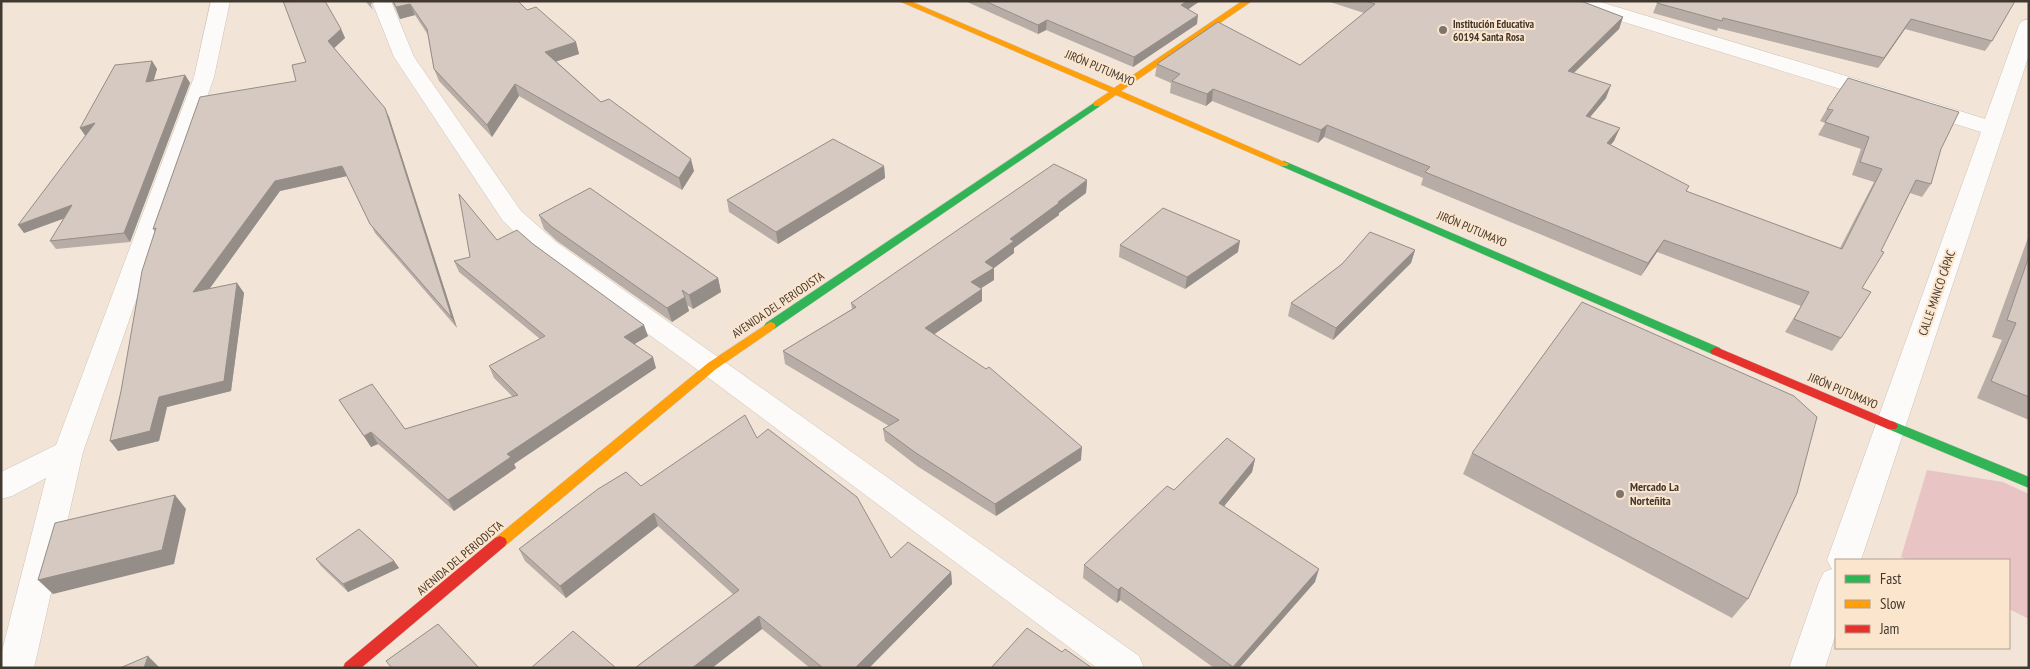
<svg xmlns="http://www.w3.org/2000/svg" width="2030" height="669" font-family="'PT Sans Narrow',sans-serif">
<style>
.green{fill:#e8c5c4}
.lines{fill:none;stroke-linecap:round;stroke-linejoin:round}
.street-casing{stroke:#cec3b9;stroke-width:1}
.fast-casing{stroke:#cec3b9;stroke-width:1}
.slow-casing{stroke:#cec3b9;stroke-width:1}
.jam-casing{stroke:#cec3b9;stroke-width:1}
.street{fill:#fdfbf9;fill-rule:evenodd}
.fast{fill:#30b455;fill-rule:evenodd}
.slow{fill:#ff9f0a;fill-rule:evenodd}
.jam{fill:#e5322d;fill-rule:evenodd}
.wall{fill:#b7ada6}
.shaded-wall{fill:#958d87}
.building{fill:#d5c9c1;stroke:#958d87}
.poi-dot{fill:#7f756a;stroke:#fce5cd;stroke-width:2}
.labels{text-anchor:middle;stroke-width:4;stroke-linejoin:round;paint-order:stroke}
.far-poi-label{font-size:11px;font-weight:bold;fill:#41382f;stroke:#fce5cd;text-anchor:start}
.street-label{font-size:12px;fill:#41382f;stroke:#fce5cd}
.poi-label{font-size:12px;font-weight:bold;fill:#41382f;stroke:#fce5cd;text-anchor:start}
</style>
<rect width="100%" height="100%" fill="#f2e5d8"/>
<!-- green -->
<path class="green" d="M1927,470L2003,482L2029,494V619L2009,609V560H1908L1901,557Z"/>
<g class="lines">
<!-- street casing -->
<g class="street-casing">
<path id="street" d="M211,1H230L214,77L83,452L34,668H1V655L46,478L12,496L1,499V472L56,445L194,77Z
M375,1H391L414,57L521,211L556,242L1139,656L1144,668H1097L702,373L538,254L503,221L394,57L373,4Z
M1567,1H1597L1889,89L1892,94L1889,99L1881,100L1873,99L1569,5Z
M2029,19V55L1861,560H1836V633L1825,668H1789L1819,582L1824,572L1832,569L1827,560L1981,132L1914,111L1911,106L1914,101L1922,99L1985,119L2019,25L2022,21Z"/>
</g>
<!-- fast casing -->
<g class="fast-casing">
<path id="fast" d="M1097,101L1100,102V106L774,329H766L764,326L766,323Z
M1284,161L1720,348L1722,351L1716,355L1712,354L1281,166L1279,164Z
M1892,421L2029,477V488L1888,429L1886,426L1888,423Z"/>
</g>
<!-- slow casing -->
<g class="slow-casing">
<path id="slow" d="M899,1H910L1114,88L1242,1H1252L1121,91L1289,164L1287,166H1281L1116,95L1100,106H1094V102L1109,92Z
M770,322L774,323L776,326L774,329L716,369L505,546L500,548L495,546L493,542L495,538L708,363Z"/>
</g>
<!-- jam casing -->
<g class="jam-casing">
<path id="jam" d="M1716,347L1896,423L1898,426L1896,429H1888L1712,354L1710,351Z
M500,536L505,538L507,542L505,546L361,668H343L345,663L495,538Z"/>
</g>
<!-- street -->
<use href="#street" class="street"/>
<!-- fast -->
<use href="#fast" class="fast"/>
<!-- slow -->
<use href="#slow" class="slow"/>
<!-- jam -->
<use href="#jam" class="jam"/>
</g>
<!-- wall -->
<path class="wall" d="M365,1H373L371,5L373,10Z
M392,1H518L527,10L576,42L579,54L556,61L601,102L694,171L682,190L519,96L492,137L439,81L434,69L428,35L415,15L400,19Z
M965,1H1200L1188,9L1197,24L1133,67L1046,30L1038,34Z
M1327,1H1581L1623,17L1619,29L1574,73L1606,98L1590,117L1614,141L1610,145L1686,192L1840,248L1874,182L1852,175L1861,149L1818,135L1825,123L1820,121L1827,109L1941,149L1931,184L1922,197L1910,193L1862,288L1841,338L1832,351L1785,332L1801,306L1657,252L1641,276L1421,185L1423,178L1324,137L1318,143L1212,101L1206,106L1170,93L1171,83L1155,76L1157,64L1300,65L1364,13Z
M2015,1L1992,41L1985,51L1905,29L1878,68L1718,28L1717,31L1653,13L1657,3Z
M341,29L345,38L334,48L389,117L457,328L375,233L347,176L280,191L209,289L237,283L244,293L231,391L167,407L159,441L118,451L121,391L155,232L153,229L296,81L306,62Z
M152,61L157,69L153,80L185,75L190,83L130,242L56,249L50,241L63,219L24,233L85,136L80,128Z
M884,166L885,178L778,244L729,212L727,200Z
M1087,180L1086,193L1059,213V215L1014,248V253L994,268V280L981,288L982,289V301L934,334L1081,460L996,516L917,466L885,441L883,429L889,426L785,364L783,351L852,309L851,303Z
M539,215L718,278L721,292L693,309L687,305L689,311L672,322L557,241L544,229Z
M2029,235V420L1977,398L2002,340L1992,337Z
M497,240L533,244L648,336L634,344L656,368L514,464L516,468L454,511L378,444L371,447L339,400L405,429L513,397L494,378L489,366L540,339L459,272L454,261L470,257Z
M1120,245L1238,252L1185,289L1119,257Z
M1415,250L1411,263L1333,340L1288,316L1291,303L1342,264Z
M757,438L891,558L951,572L952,584L869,668H810L762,629L712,668H635L734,595L658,526L566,598L525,561L519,549L641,486Z
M1472,453L1748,599L1732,618L1463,474Z
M1255,459L1252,472L1224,506L1315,582L1239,668H1214L1120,600L1117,603L1083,578L1084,565L1174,490Z
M316,559L394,561L399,568L348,592L321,566Z"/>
<!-- shaded-wall -->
<path class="shaded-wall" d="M1187,1H1200L1180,15L1181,5Z
M410,4L415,15L400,19L396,7Z
M1198,15L1197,24L1133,67L1134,57Z
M1623,17L1619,29L1563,83L1568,71Z
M1911,19L1905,29L1878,68L1884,58Z
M1047,20L1046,30L1038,34V25Z
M341,29L345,38L332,50L328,41Z
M576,42L579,54L549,64L545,52Z
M152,61L157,69L151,90L146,82Z
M185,75L190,83L130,242L124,233Z
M515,84L519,96L492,137L487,125Z
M1611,85L1606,98L1581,128L1586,116Z
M1213,89L1212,101L1206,106L1207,94Z
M385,108L389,117L457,328L452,318Z
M95,123L86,136L80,128Z
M1327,125L1324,137L1318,143L1321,130Z
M1620,128L1614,141L1601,156L1607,143Z
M691,159L694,171L682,190L679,178Z
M342,166L347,176L280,191L200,302L193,292L275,181Z
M884,166L885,178L778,244L776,232Z
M1087,180L1086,193L1059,213V215L1014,248V253L994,268V280L972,294L971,282L985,262L1010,239Z
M72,205L78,213L24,233L18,225Z
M1664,240L1657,252L1641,276L1648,263Z
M1240,241L1238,252L1185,289L1187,277Z
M1415,250L1411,263L1333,340L1336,328Z
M718,278L721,292L693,309L689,295Z
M237,283L244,293L231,391L167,407L159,441L118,451L110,441L159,397Z
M982,289V301L926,340L925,328Z
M685,297L689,311L672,322L667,308Z
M644,325L648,336L628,348L624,337Z
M653,357L656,368L514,464L516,468L454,511L448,500L507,454Z
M371,432L378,444L371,447L364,436Z
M1082,447L1081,460L996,516L995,504Z
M1255,459L1252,472L1216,516L1219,503Z
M175,495L186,509L174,564L53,594L38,580Z
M654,513L658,526L566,598L560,586Z
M394,561L399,568L348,592L343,584Z
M1319,569L1315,582L1239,668H1232Z
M951,572L952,584L869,668H855Z
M1121,587L1120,600L1117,603L1118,590Z
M759,616L762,629L712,668H692Z
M148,656L160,668H144Z"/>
<!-- building -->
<path class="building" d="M283,1H294L295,2L298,1H325L341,29L328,41L385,108L452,318L370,224L342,166L275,181L193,292L237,283L224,381L159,397L150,431L110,441L121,391L142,271L156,228L153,229L200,97L296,81L292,65L306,62Z
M393,1H518L527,10L536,7L576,42L545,52L601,102L609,99L691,159L679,178L515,84L487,125L434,69L427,29L410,4L396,7Z
M985,1H1187L1181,5L1198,15L1134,57L1047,20L1038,25Z
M1366,1H1581L1623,17L1568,71L1611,85L1586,116L1620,128L1607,143L1689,186L1686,191L1842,249L1882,169L1860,162L1869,137L1825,122L1833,110L1827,109L1848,78L1959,112L1941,149L1931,184L1916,180L1881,251L1884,252L1862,288L1871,292L1841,338L1794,319L1809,292L1664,240L1648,263L1425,172L1430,167L1327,125L1321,130L1213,89L1207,94L1172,81L1180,74L1157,64L1218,22L1300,65L1375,4Z
M1658,1H2015L1992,41L1911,19L1884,58L1723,18L1722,21L1657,3Z
M152,61L146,82L185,75L124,233L50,241L72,205L18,225L95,123L80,128L115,65Z
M833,139L884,166L776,232L727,200Z
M1054,164L1087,180L1058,202L1059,203L1010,239L1014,241L985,262L994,268L971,282L982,289L925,328L986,369L989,367L1082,447L995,504L916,453L883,429L899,420L783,351L856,307L851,303Z
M590,188L718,278L689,295L682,290L685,297L667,308L552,227L539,215Z
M459,194L497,240L517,230L533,244L644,325L624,337L653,357L507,454L511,457L448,500L371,432L364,436L339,400L372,384L405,429L518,395L489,366L545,336L454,261L470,257Z
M1163,208L1240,241L1187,277L1120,245Z
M1370,232L1415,250L1336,328L1291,303L1342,264Z
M2029,256V397L1991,381L2016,323L2007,320Z
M1582,302L1794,396L1817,417L1797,493L1748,599L1472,453Z
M745,415L757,438L768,429L857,497L891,558L908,542L951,572L855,668H823L759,616L692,668H635L739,590L654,513L560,586L519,549L598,489L626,472L641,486Z
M1227,438L1255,459L1219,503L1319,569L1233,667L1121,587L1118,590L1084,565L1167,486L1174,490Z
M175,495L162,550L38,580L55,523Z
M359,529L394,561L343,584L316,559Z
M438,624L479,668H392L386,661Z
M1027,628L1062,652L1065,649L1092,668H991Z
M573,631L616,668H531Z
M148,656L144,668H120Z"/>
<!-- markers -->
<g class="poi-dot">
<circle cx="1443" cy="30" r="5"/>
<circle cx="1620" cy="494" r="5"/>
</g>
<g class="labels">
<!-- far-poi labels -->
<g class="far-poi-label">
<text x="1453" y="28">Institución Educativa<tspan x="1453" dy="13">60194 Santa Rosa</tspan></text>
</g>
<!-- street labels -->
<g class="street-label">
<text transform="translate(1100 68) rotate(23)" y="4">JIRÓN PUTUMAYO</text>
<text transform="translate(1472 229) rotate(23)" y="4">JIRÓN PUTUMAYO</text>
<text transform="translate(1937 293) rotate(-71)" y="4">CALLE MANCO CÁPAC</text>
<text transform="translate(778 305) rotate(-34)" y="4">AVENIDA DEL PERIODISTA</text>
<text transform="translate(1843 391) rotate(23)" y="4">JIRÓN PUTUMAYO</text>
<text transform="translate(460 558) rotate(-40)" y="4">AVENIDA DEL PERIODISTA</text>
</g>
<!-- poi labels -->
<g class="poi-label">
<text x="1630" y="491">Mercado La<tspan x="1630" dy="14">Norteñita</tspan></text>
</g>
</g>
<!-- border -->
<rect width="2030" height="669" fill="none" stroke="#41382f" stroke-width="5"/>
<!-- legend -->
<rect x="1835" y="559" width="175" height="90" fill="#fce5cd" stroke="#b1a08e"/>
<rect x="1845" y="575" width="25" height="8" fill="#30b455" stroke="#b1a08e"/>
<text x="1880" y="584" font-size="15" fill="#41382f">Fast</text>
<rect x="1845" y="600" width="25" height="8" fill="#ff9f0a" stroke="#b1a08e"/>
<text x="1880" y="609" font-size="15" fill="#41382f">Slow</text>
<rect x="1845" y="625" width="25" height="8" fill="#e5322d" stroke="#b1a08e"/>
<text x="1880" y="634" font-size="15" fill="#41382f">Jam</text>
</svg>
